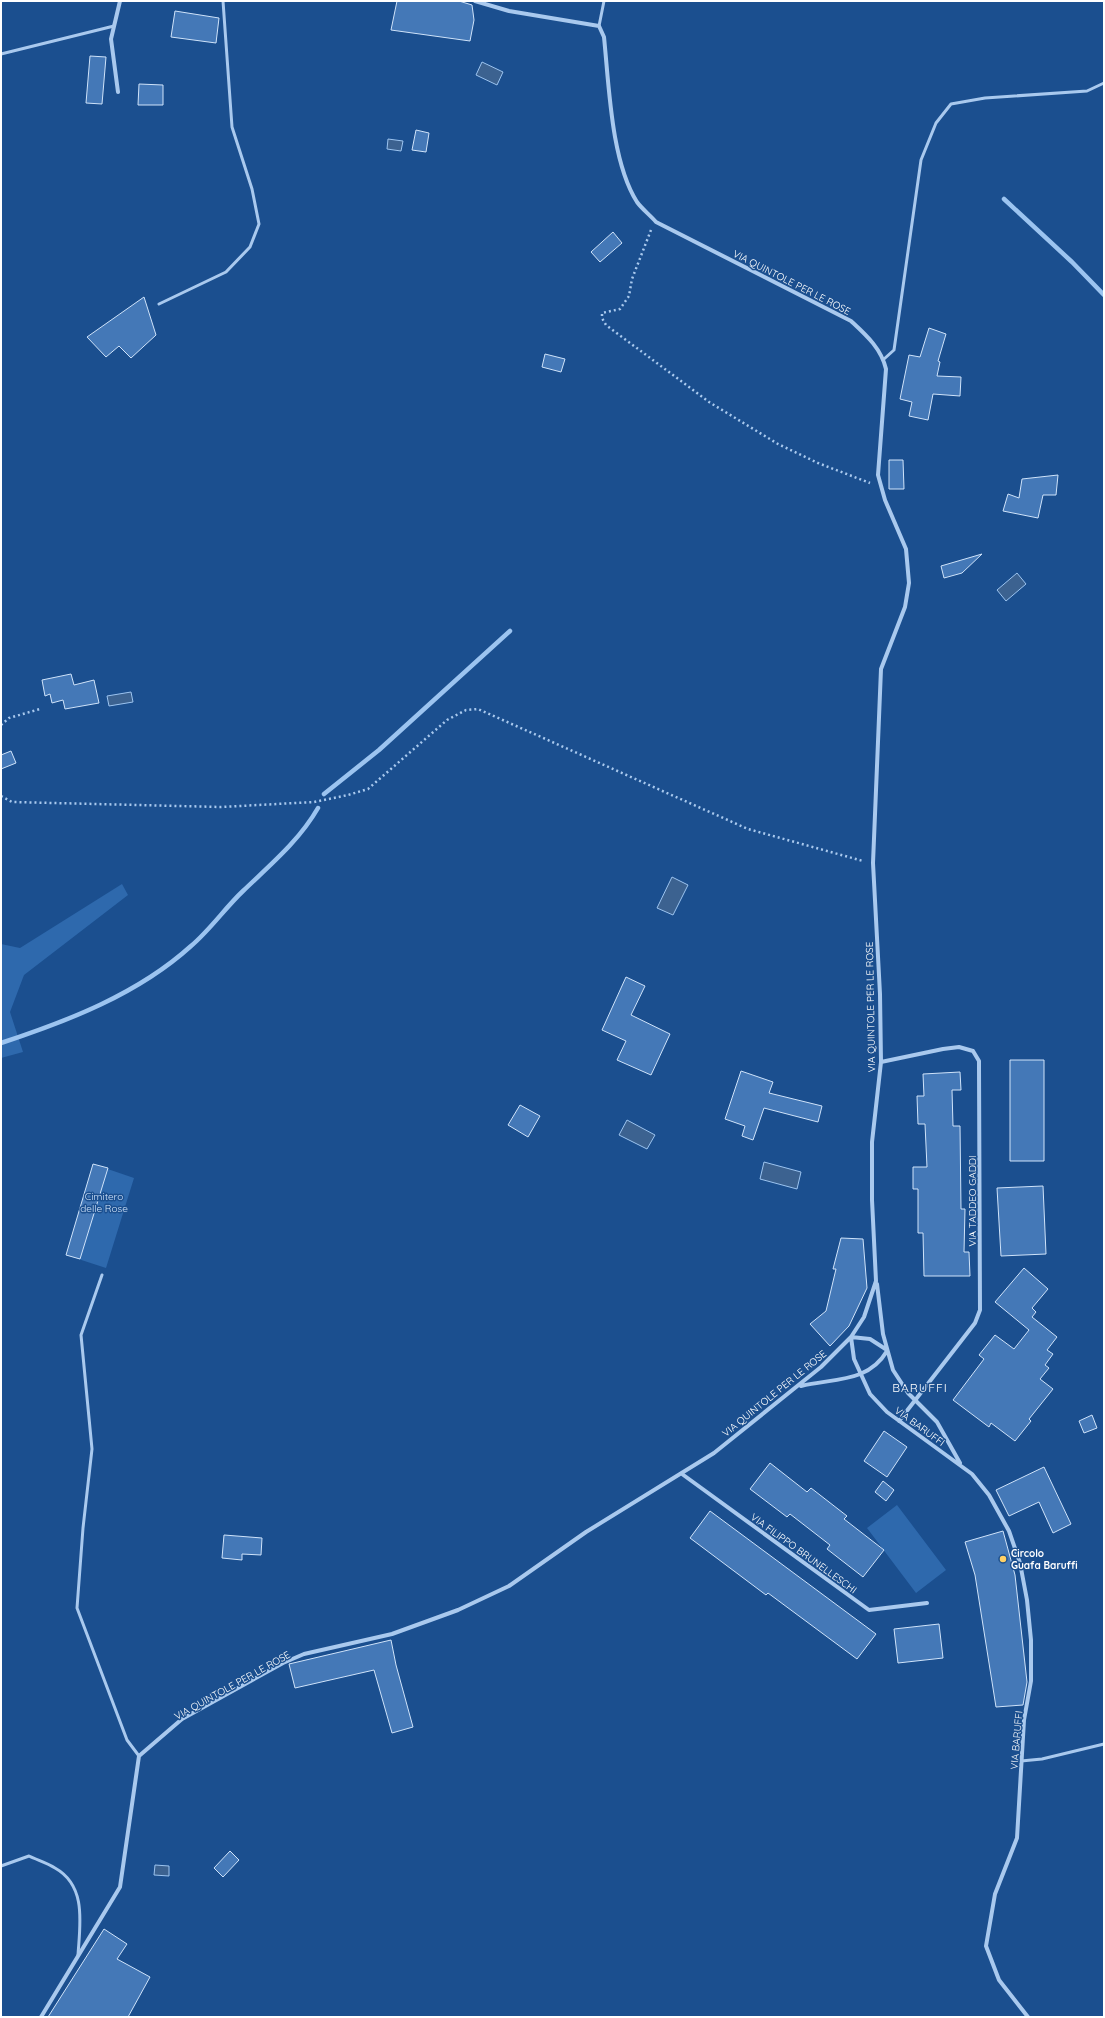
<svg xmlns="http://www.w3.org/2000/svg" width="1105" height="2018" font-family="Quicksand,sans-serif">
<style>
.green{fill:#2e69ad}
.water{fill:#3c6290;stroke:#9cc4f0}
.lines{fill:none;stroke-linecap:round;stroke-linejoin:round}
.stream{stroke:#9cc4f0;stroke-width:4.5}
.building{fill:#4478b7;stroke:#cfe3fa}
.path{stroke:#a9c9ee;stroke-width:2.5;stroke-dasharray:2 3;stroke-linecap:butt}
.service{stroke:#a9c9ee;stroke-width:3}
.minor{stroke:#a9c9ee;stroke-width:4}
.poi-dot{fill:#ffd166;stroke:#1b4f8f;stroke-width:1.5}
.labels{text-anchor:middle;stroke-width:3;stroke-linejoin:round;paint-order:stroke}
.street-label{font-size:10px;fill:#fff;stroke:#1b4f8f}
.park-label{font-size:10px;fill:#cfe3fa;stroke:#1b4f8f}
.poi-label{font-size:10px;font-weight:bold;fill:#fff;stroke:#1b4f8f;text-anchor:start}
.quarter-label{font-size:12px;letter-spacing:1px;fill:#fff;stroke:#1b4f8f}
</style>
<rect width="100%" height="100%" fill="#1b4f8f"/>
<!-- green -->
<path class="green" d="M122,884L128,895L24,975L10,1012L23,1052L1,1058V944L20,948Z
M93,1164L134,1178L106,1268L66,1255Z
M897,1505L946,1570L916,1593L867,1528Z"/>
<!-- water -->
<path class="water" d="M482,62L503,72L497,85L476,75Z
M388,139L403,141L401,151L387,149Z
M1017,573L1026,584L1006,601L997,590Z
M131,692L133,702L109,706L107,696Z
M672,877L688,885L673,915L657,908Z
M627,1120L655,1135L647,1149L619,1135Z
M764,1162L801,1172L797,1189L760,1179Z
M155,1865L169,1866V1876L154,1875Z"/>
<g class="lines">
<!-- stream -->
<path class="stream" d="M1004,199L1072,262L1104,295
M324,794L379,750L510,631
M1,1043C68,1021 138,994 191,946C210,930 225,908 243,891C270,865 299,841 318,808"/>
</g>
<!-- building -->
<path class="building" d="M397,1H459L472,5L474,20L470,41L391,30Z
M175,11L219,18L216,43L171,37Z
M90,56L106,57L102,104L86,103Z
M139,84L163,85V105H138Z
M416,130L429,133L426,152L412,150Z
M613,232L622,243L600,262L591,252Z
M144,297L156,335L131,358L119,346L106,357L87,337Z
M929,328L946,334L938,361L940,362L937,376L961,377L960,396L933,394L928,420L909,416L912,402L900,399L909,355L920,357Z
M545,354L565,359L561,372L542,367Z
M889,460H903L904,489H889Z
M1058,475L1056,495H1043L1038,518L1003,511L1008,494L1019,498L1022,479Z
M982,554L962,573L944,578L941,566Z
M71,674L74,685L94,680L99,703L65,709L63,700L52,703L50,694L45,696L42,680Z
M11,751L16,763L1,769V755Z
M626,977L645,986L631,1015L670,1034L651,1075L617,1060L626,1041L602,1030Z
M1010,1060H1044V1161H1010Z
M741,1071L773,1082L769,1093L822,1106L818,1122L764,1108L753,1140L742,1136L745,1126L725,1119Z
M960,1072L961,1090H952L953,1126H960L961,1209H965L964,1252H969L970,1276H924L923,1233H918V1189H913V1167H927L925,1124H918L917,1096H924L923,1074Z
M520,1105L540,1116L528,1137L508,1125Z
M93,1164L108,1168L80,1259L66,1255Z
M1043,1186L1046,1254L1001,1256L997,1188Z
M841,1238L863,1239L867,1288L849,1326L830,1346L810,1324L826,1311L836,1269H833Z
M1024,1268L1048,1289L1032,1308L1036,1312L1032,1317L1057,1337L1047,1350L1053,1354L1045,1365L1049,1368L1040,1379L1053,1389L1029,1419L1031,1421L1015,1441L991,1423L989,1427L953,1400L984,1359L979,1355L995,1335L1014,1349L1029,1330L995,1302Z
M1092,1415L1097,1428L1084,1433L1079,1421Z
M884,1431L907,1447L887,1477L864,1461Z
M770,1463L807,1492L811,1488L847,1516L844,1519L884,1550L863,1577L827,1549L830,1545L790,1514L787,1517L750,1489Z
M1044,1467L1071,1524L1053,1533L1039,1502L1009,1516L996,1490Z
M883,1481L894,1490L886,1501L875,1492Z
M710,1511L876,1634L857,1659L768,1593L766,1595L690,1538Z
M1003,1531L1015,1575L1027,1682L1023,1705L996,1707L975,1575L965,1542Z
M224,1535L262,1538L261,1555L242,1554V1560L222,1558Z
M939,1624L943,1658L898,1663L894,1629Z
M391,1640L396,1665L413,1727L392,1733L374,1670L295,1688L289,1664Z
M230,1851L239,1860L223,1877L214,1868Z
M104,1929L127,1944L117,1959L150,1977L128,2017H48Z"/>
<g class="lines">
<!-- path -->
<path class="path" d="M651,230L632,279L629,296L620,309L602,313V318L606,325L709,402L778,444L818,463L870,483
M1,725L9,718L40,709
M1,796L12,802L221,807L314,802L348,795L368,789L447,720L466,710L478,709L748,829L863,861"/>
<!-- service -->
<path class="service" d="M599,26L604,1
M1,54L114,26
M159,304L226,272L250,247L259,224L252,189L232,127L223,1
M884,359L894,350L921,160L936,123L951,104L985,98L1087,91L1104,83
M102,1275L81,1335L92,1449L83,1528L77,1608L127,1740L139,1756
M1021,1761L1042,1759L1104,1744
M1,1866L29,1856C37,1860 47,1863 55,1868C87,1886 80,1924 78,1955"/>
<!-- minor -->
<path class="minor" d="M118,92L111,39L120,1
M881,1062L943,1049L959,1047L973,1051L979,1061V1068L980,1310L975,1323L899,1421
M877,1284L883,1334L893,1370L908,1393L937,1422L960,1463
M851,1337L854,1359L870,1394L887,1412L972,1474L989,1495L1009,1531L1020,1563L1027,1600L1031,1640V1681L1024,1720L1017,1838L995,1894L986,1946L999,1980L1028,2017
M851,1337L870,1339L887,1350
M801,1386C834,1378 868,1383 887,1351
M682,1474L869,1610L927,1603
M41,2017L120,1887L139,1756L182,1719L283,1663L304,1654L392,1634L458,1610L509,1586L586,1532L714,1453L821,1367L851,1337L864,1317L876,1281L872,1200V1142L881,1062L880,994L873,863L881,669L905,607L909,583L906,549L885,500L878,475L886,369C881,348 866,335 851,321L656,222C650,215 642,209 637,202C611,161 609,85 604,37L599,26L509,11L475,1"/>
</g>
<!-- markers -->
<circle class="poi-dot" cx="1003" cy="1559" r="4"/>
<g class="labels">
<!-- street labels -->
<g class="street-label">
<text transform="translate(792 282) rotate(27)" y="4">VIA QUINTOLE PER LE ROSE</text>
<text transform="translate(870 1007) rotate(-91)" y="4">VIA QUINTOLE PER LE ROSE</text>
<text transform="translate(972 1201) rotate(-90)" y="4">VIA TADDEO GADDI</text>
<text transform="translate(774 1393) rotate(-39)" y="4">VIA QUINTOLE PER LE ROSE</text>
<text transform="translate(920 1426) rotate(36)" y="4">VIA BARUFFI</text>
<text transform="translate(804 1553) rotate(36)" y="4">VIA FILIPPO BRUNELLESCHI</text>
<text transform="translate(232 1685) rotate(-29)" y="4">VIA QUINTOLE PER LE ROSE</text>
<text transform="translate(1016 1740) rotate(-85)" y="4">VIA BARUFFI</text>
</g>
<!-- park labels -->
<g class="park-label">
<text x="104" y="1200">Cimitero<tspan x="104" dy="12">delle Rose</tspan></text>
</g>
<!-- poi labels -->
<g class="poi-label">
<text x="1011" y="1557">Circolo<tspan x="1011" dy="12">Guafa Baruffi</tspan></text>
</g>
<!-- quarter labels -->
<g class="quarter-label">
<text x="920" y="1392">BARUFFI</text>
</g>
</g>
<!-- border -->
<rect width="1105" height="2018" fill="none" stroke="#ffffff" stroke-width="4"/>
</svg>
